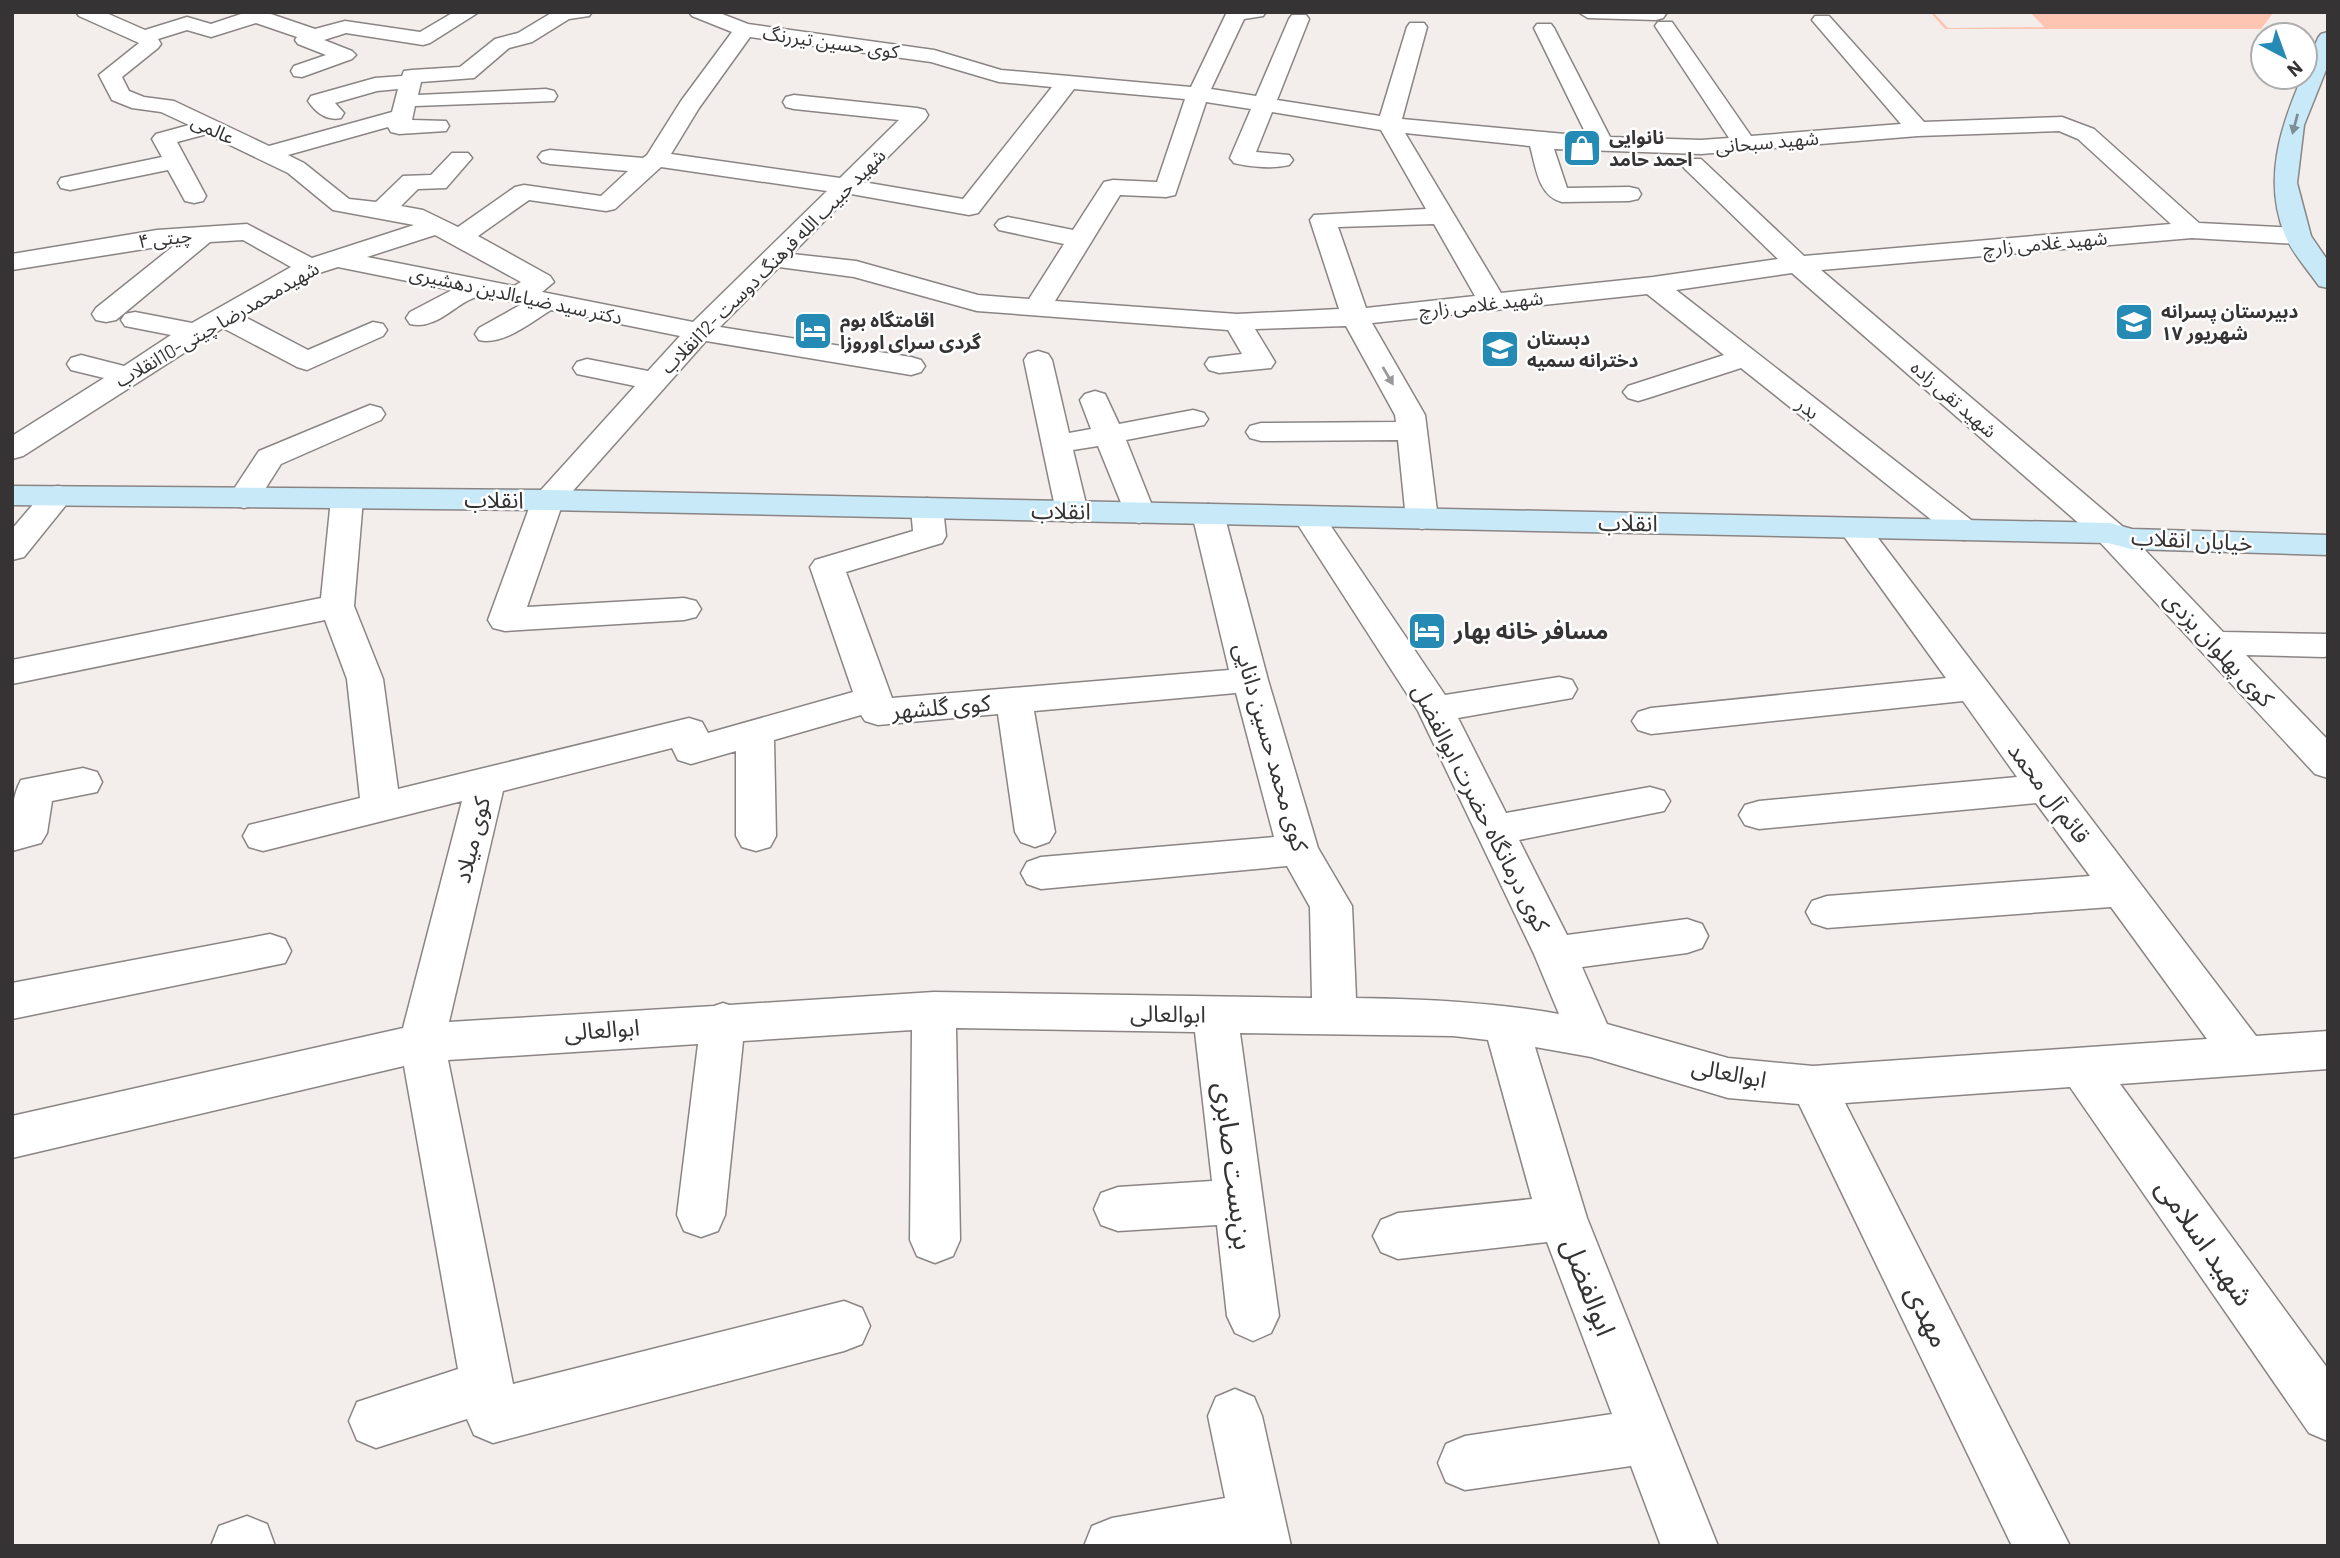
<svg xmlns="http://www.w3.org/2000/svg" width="2340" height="1558" font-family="Barlow,'Noto Sans Arabic',sans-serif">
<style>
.green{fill:#fec5b2}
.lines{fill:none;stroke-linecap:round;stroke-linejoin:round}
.street-casing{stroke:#8a8584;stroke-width:3}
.secondary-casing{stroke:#8a8584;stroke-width:3}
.street{fill:#fff;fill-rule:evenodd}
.secondary{fill:#c8eaf8;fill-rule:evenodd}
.oneway{fill:#7e8e96}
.oneway2{fill:#9a9999}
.labels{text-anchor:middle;stroke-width:5;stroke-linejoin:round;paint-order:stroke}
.far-street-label{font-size:19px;fill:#353333;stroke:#fff}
.far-poi-label{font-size:19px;font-weight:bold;fill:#353333;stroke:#fff;text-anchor:start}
.street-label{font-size:23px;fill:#353333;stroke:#fff}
.poi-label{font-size:23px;font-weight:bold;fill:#353333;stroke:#fff;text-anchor:start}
.near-street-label{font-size:28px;fill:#353333;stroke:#fff}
</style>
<rect width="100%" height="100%" fill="#f3eeec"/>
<!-- green -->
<path class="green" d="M1930,12H1933L1948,28L2044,27L2030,12H2274L2261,29H1945Z"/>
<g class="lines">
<!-- street casing -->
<g class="street-casing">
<path id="street" d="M76,12H104L145,30L187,17L211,24L247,12H265L315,29L345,21L420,32L454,12H479L430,43L423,45L346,33L324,40L352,51L356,55L352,59L302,77L294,76L291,71L294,66L326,55L298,44L295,40L297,37L256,23L211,37L187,30L158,39L161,44L158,48L122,77L129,91L144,97L174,101L269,146L392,112L398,89L377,91L335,103L344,113L341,118C327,121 316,113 308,101L311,96L375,78L402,76L404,71L412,70L460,67L495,39L518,33L553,12H592L589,16L569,19L532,42L509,48L474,78L421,82L418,95L546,89L554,91L557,96L554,101L415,106L412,120L446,121L449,126L446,131L399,134L391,132L388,127L288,155L304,163L349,199L376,202L403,176L431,175L452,153H468L472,158L446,188L418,189L401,206L423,210L458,227L515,187L524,185L601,196L628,171L550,164L542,162L538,157L542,152L550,150L643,158L647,155L681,101L732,32L692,16L689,12H717L748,24L934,50L1001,70L1191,87L1227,12H1266L1263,16L1244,19L1211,89L1256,96L1289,19L1292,15H1306L1309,19L1277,100L1380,116L1407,27L1410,23H1424L1427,27L1402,119L1587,136L1534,28L1537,24H1551L1554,28L1610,137L1701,140L1729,138L1655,26L1658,22H1672L1751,136L1901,124L1812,20L1815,16H1829L1924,122L2062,117L2094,129L2199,223L2298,228L2307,231L2311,236L2307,241L2298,244L2192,238L1821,270L2122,526L2223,632L2328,634V656L2324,657L2246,655L2328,740V778L2315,774L2098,540L1792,273L1676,290L1975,523L1980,530L1975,537L1964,540L1953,537L1741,368L1648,398L1638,401L1628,398L1623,392L1628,386L1724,355L1647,294L1372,323L1425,415L1438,519L1433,526L1422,529L1411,526L1406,519L1398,440L1261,441L1250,438L1246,432L1250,426L1261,423L1396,422L1395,415L1346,326L1255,329L1275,362L1271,368L1219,373L1209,370L1205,364L1209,358L1242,354L1228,330L977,311L854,277L779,267L720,327L911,357L921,360L925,366L921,372L911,375L706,341L563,502L527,607L684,598L696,601L701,609L696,617L684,620L505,631L493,628L488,620L532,500L635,386L577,374L573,368L577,362L587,359L648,371L680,336L551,310C531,322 503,346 479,340L475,334L479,328L522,304C510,302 495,296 483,296C459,297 440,331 410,324L406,318L410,312L452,290L338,267L319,273L243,316L308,350L373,322L383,324L387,330L383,336L307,370L297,367L223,328L23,456L12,459V436L104,378L71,370L67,364L71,358L81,355L124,366L171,335L125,326L121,320L125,314L135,312L192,323L291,267L243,240L210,242L116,320L106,322L96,320L92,314L96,308L176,244L12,270V254L157,230L247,224L312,258L414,225L333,210L288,173L207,134L177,142L206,196L203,201L194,203L185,201L168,170L70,190L61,188L58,183L61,178L162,157L152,139L156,134L189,125L161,112L132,108L112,100L99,75L139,43L79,16ZM750,37L931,62L999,82L1052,87L963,199L863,182L925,120L928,115L925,110L917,108L794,95L786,97L783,102L786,107L794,109L899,120L840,178L671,154L699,108ZM1074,89L1185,99L1157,182L1113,180L1104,182L1073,230L1008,217L999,220L995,225L999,230L1064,244L1029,299L978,295L856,261L792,254L851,194L969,215L978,213ZM1206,102L1251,109L1230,158L1234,163C1250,167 1273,169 1289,165L1293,160L1289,155L1256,152L1272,112L1381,130L1426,209L1314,215L1310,220L1339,309L1237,314L1055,301L1120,195L1166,197L1175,195ZM2059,131L2078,139L2171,224L1804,256L1701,159H1685L1681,164L1685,169L1778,259L1653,277L1501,293L1405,133L1530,146C1536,167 1538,196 1562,202L1629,201L1638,199L1641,194L1638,189L1629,187L1567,188L1554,149L1701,154L1918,136ZM661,167L827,191L693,322L542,292L554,282L550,276L478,236L529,200L606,211L615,209ZM1434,224L1475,296L1366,308L1338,227ZM435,235L521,282L514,286L367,257Z
M1578,12H1665L1666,14L1663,18L1656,20L1588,18Z
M1038,351L1048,354L1052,360L1069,433L1091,429L1080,400L1085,394L1095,391L1105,394L1119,424L1193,410L1204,413L1208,419L1204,425L1126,440L1155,513L1150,520L1139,523L1128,520L1098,446L1073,450L1088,512L1083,519L1072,522L1061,519L1056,512L1024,360L1028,354Z
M370,405L381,408L385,414L381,420L281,464L255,505L244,508L233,505L228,498L259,451Z
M58,486L69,488L74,495L24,557L12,560V529L47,488Z
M347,489L358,492L363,499L354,606L383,679L398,789L689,718L702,722L708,733L853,692L810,567L815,560L913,531L911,508L916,501L927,498L938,501L943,508L946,536L942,543L846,572L892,698L1229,670L1192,514L1197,507L1208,504L1219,507L1224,514L1268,680L1318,848L1352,906L1356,998C1425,999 1491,1002 1559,1014L1534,954L1418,711L1293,517L1298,510L1309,507L1320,510L1445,695L1559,677L1572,680L1577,689L1572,698L1458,718L1506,813L1650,787L1664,791L1670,801L1664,811L1519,840L1567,935L1687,919L1702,924L1708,936L1702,948L1687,953L1582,967L1607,1024L1728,1058L1813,1066L2207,1039L2111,907L1827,928L1812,923L1806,912L1812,901L1827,896L2090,876L2036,803L1759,829L1745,825L1739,815L1745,805L1759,801L2017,777L1963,701L1651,734L1638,730L1632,721L1638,712L1651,708L1946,678L1838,528L1843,521L1854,518L1865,521L2256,1036L2328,1031V1069L2120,1084L2328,1369V1441L2309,1433L2070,1087L1845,1103L2070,1546H2012L1799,1104L1728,1098L1591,1057L1535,1047L1587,1218L1718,1546H1661L1631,1466L1465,1490L1446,1482L1438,1463L1446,1444L1465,1436L1612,1414L1547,1242L1398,1259L1381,1252L1373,1236L1381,1220L1398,1213L1532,1199L1488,1040L1453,1036L1240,1033L1279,1316L1271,1333L1253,1341L1235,1333L1227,1316L1217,1225L1118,1231L1101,1225L1094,1209L1101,1193L1118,1187L1212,1181L1195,1032L956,1028L960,1240L953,1256L935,1263L917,1256L910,1240L912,1030L743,1041L725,1215L718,1231L701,1237L684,1231L677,1215L698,1044L448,1060L513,1384L844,1301L862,1308L870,1326L862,1344L844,1351L493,1443L474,1435L467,1419L376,1448L357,1440L349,1421L357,1402L458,1369L404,1066L12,1158V1116L403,1028L462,801L263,851L249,847L243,836L249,825L360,798L347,679L325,620L12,684V660L321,598L331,499L336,492ZM1236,693L1274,837L1041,857L1027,862L1021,873L1027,884L1041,889L1287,866L1310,907L1312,998L934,992L729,1005L723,1003L714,1006L449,1022L503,791L672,748L678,760L691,764L736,751V836L742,847L756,851L770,847L776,836L774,740L861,715L865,721L878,725L998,714L1015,832L1021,842L1035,847L1049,842L1055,832L1034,711Z
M83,768L97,772L102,782L97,792L52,801L47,833L41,843L12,851C12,827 9,802 21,780Z
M270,934L285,939L291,951L285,963L12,1019V983Z
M1235,1389L1254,1397L1262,1416L1291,1546H1084L1092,1526L1112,1518L1225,1498L1208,1416L1216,1397Z
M247,1516L267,1524L275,1546H211L219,1526Z"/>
</g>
<!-- secondary casing -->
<g class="secondary-casing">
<path id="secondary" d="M2328,32V65L2304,125L2297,183L2311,236L2328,261V288L2319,286C2308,270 2292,253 2285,235C2263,181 2280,128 2302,77H2305V69L2318,38L2321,34Z
M12,486L548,490L2110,523L2132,529L2328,535V555L2131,549L2108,543L548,510L12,505Z"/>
</g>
<!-- street -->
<use href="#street" class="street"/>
<!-- secondary -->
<use href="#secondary" class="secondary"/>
</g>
<!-- one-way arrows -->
<defs><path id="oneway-solid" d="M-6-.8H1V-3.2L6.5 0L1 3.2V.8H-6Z" transform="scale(1.75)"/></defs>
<use class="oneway" href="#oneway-solid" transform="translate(2295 124) rotate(105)"/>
<use class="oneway2" href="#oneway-solid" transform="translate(1388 376) rotate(60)"/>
<!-- icons -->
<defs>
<g id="shop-square" transform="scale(2.0125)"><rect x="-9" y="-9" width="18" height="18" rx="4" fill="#258bb4" stroke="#fff"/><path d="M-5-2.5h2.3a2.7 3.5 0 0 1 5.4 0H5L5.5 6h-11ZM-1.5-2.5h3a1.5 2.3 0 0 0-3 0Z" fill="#fff"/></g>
<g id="school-square" transform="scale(2.0125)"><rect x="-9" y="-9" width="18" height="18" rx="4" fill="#258bb4" stroke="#fff"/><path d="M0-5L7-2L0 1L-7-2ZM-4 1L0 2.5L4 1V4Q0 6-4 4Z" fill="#fff"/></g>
<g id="hotel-square" transform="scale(2.0125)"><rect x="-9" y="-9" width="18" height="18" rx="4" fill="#258bb4" stroke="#fff"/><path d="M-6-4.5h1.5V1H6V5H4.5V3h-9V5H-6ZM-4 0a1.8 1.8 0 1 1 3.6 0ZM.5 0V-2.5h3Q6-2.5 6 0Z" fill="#fff"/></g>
</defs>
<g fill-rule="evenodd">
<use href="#shop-square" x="1582" y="148"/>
<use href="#school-square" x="2134" y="322"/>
<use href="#hotel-square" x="813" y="331"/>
<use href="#school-square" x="1500" y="349"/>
<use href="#hotel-square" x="1427" y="631"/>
</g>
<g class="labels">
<!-- far-street labels -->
<g class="far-street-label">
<text transform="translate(831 42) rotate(8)" y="7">کوی حسین تیررنگ</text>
<text transform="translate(213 129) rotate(25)" y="7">عالمی</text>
<text transform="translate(1767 142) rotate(-5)" y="7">شهید سبحانی</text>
<text transform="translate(165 238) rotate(-7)" y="7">چیتی ۴</text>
<text transform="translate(2045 243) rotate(-5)" y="7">شهید غلامی زارچ</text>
<text transform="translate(773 261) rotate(-45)" y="7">شهید حبیب الله فرهنگ دوست -12انقلاب</text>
<text transform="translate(516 295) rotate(12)" y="7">دکتر سید ضیاءالدین دهشیری</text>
<text transform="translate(1481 304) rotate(-6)" y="7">شهید غلامی زارچ</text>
<text transform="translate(217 324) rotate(-30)" y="7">شهیدمحمدرضا چیتی-10انقلاب</text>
<text transform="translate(1954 399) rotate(41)" y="7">شهید تقی زاده</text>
<text transform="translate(1808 408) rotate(38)" y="7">بدر</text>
</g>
<!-- far-poi labels -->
<g class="far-poi-label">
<text x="1609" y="144">نانوایی<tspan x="1609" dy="22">احمد حامد</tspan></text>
<text x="2161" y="318">دبیرستان پسرانه<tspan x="2161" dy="22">۱۷ شهریور</tspan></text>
<text x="840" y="327">اقامتگاه بوم<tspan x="840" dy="22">گردی سرای اوروزا</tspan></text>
<text x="1527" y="345">دبستان<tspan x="1527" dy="22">دخترانه سمیه</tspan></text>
</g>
<!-- street labels -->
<g class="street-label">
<text x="494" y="508">انقلاب</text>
<text transform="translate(1061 511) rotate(1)" y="8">انقلاب</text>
<text transform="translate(1628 523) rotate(1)" y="8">انقلاب</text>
<text transform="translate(2192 540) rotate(3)" y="8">خیابان انقلاب</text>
<text transform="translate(2219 649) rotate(47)" y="8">کوی پهلوان یزدی</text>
<text transform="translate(941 707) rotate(-5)" y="8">کوی گلشهر</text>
<text transform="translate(1271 747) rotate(74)" y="8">کوی محمد حسین دانایی</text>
<text transform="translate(2049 793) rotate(53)" y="8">قائم آل محمد</text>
<text transform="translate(1481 808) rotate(63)" y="8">کوی درمانگاه حضرت ابوالفضل</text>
<text transform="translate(472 840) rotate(-76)" y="8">کوی میلاد</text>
<text transform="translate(1168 1014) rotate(1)" y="8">ابوالعالی</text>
<text transform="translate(602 1030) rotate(-4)" y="8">ابوالعالی</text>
<text transform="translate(1729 1073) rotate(11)" y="8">ابوالعالی</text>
</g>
<!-- poi labels -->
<g class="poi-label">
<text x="1454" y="639">مسافر خانه بهار</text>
</g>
<!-- near-street labels -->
<g class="near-street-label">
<text transform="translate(1234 1166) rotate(83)" y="10">بن‌بست صابری</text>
<text transform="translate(2205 1242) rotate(55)" y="10">شهید اسلامی</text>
<text transform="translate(1589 1287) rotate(69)" y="10">ابوالفضل</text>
<text transform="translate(1928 1316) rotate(64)" y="10">مهدی</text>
</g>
</g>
<!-- border -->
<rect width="2340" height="1558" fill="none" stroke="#353333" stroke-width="28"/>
<!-- north arrow -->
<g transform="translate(2284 56) rotate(139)"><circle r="33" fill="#ffffff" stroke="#aeadad" stroke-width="2"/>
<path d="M0-5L12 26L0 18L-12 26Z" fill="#258bb4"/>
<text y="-10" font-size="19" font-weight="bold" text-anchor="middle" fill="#353333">N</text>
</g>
</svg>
